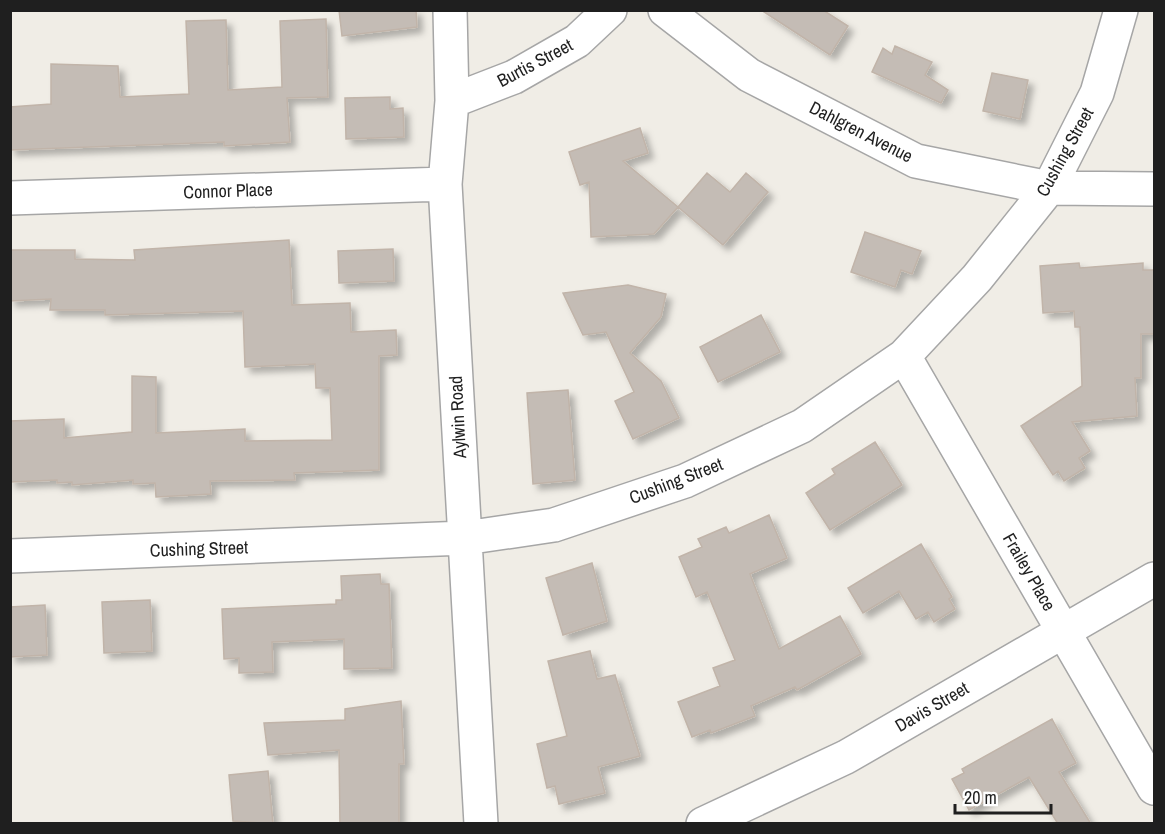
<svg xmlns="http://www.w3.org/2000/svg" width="1165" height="834" font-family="'Archivo Narrow',sans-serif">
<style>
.building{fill:#c4bcb5;stroke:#c1b4a9;stroke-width:1.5;filter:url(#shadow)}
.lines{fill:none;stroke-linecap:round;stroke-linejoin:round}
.street-casing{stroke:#a6a6a6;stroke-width:36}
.street{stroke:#fff;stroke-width:33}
.labels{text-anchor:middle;stroke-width:5;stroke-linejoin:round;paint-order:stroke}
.street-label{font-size:18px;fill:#1f1f1f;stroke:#fff}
</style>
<defs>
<filter id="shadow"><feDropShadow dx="5.5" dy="5.5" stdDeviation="3" flood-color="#0004"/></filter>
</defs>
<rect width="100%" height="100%" fill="#f0ede6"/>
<!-- building -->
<path class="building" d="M339,10H416L417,27L342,36Z
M761,10H823L848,26L830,55Z
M326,19L328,97L287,98L290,142L224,146V142L10,150V107L51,104V64L118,66L120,97L189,94L186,21L226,20L228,90L282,87L280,21Z
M895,46L932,62L925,75L948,90L941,103L872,72L883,48L892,54Z
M992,73L1028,80L1020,119L983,111Z
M390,97V109L403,108L404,137L346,139L345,98Z
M640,128L648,153L623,161L678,207L654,234L591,237L589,182L580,185L569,152Z
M707,173L730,192L746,173L768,192L723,245L678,207Z
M865,232L921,251L912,274L901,270L895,287L851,272Z
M289,240L292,305L350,303L351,332L396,330L397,355L379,356V470L294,473L295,480L210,481L211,494L156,497L155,483L133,484V480L72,485V482L57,483V480L10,482V421L64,419V438L132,432V376L156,377V433L245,429V441L332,440L330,388H316L315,364L245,367L243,311L105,315V310H50L51,299L10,301V250H75V259L135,260L134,250Z
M393,249L394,281L339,283L338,251Z
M1079,263L1080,268L1143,263V270H1155V334H1141V378H1135L1137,416L1072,422L1090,451L1079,458L1085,468L1064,481L1058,471L1053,475L1021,426L1082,386L1080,327H1075L1074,311L1043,313L1040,266Z
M628,285L666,294L661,317L630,353L661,381L679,418L633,439L615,401L634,392L606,332L583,335L563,293Z
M761,315L780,352L718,382L700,347Z
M568,390L575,480L533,484L527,393Z
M875,442L902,485L830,530L806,493L835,474L832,469Z
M769,515L787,558L750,574L779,649L840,616L861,654L797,690L795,687L751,706L755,716L711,733L710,730L692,737L678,702L720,686L713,668L735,660L707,592L696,597L679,557L702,547L698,539L726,527L729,533Z
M921,544L952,597L949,599L955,609L934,622L928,612L916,619L899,591L863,613L848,588Z
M592,563L607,621L563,635L546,578Z
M380,574L381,584H389L392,668L344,669V639L272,642L273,672L239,673V658L224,659L222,609L336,604V600H342L341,576Z
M150,600L152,651L104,653L102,602Z
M45,605L47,655L10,657V607Z
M590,651L597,679L615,675L640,756L598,767L605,793L559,804L555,786L547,788L537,744L567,736L548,661Z
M401,701L404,764H399V824H340L339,750L268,755L264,723L345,720V709Z
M1052,719L1076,763L1059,772L1091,824H1058L1029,777L969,810L952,779L964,773L962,769Z
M268,771L273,824L233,821L229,775Z"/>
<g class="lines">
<!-- street casing -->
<g class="street-casing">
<path id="street" d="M450,10L452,101L445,184L481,824
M665,10L749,75L916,161L1049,188L1154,189
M452,101L514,77L577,41L610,10
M10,198L445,184
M904,356L1154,788
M10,556L465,538L554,525L685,481L802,426L904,356L977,278L1049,188L1097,93L1121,10
M703,824L846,757L1154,579"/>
</g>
<!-- street -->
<use href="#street" class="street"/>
</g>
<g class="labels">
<!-- street labels -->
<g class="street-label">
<text transform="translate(535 63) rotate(-28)" y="6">Burtis Street</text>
<text transform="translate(861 132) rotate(27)" y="6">Dahlgren Avenue</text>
<text transform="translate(1065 152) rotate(-61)" y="6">Cushing Street</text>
<text transform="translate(228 191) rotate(-2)" y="6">Connor Place</text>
<text transform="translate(458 417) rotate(-93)" y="6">Aylwin Road</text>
<text transform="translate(676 481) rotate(-21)" y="6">Cushing Street</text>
<text transform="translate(199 549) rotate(-2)" y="6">Cushing Street</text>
<text transform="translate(1029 572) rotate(60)" y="6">Frailey Place</text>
<text transform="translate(932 707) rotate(-30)" y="6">Davis Street</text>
</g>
</g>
<!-- border -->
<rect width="1165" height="834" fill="none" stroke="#1f1f1f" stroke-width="24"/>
<!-- scale -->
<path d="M955 804v9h96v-9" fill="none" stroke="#1f1f1f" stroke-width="3"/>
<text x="964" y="804" font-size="18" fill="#1f1f1f" stroke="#ffffff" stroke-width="4.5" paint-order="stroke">20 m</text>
</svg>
